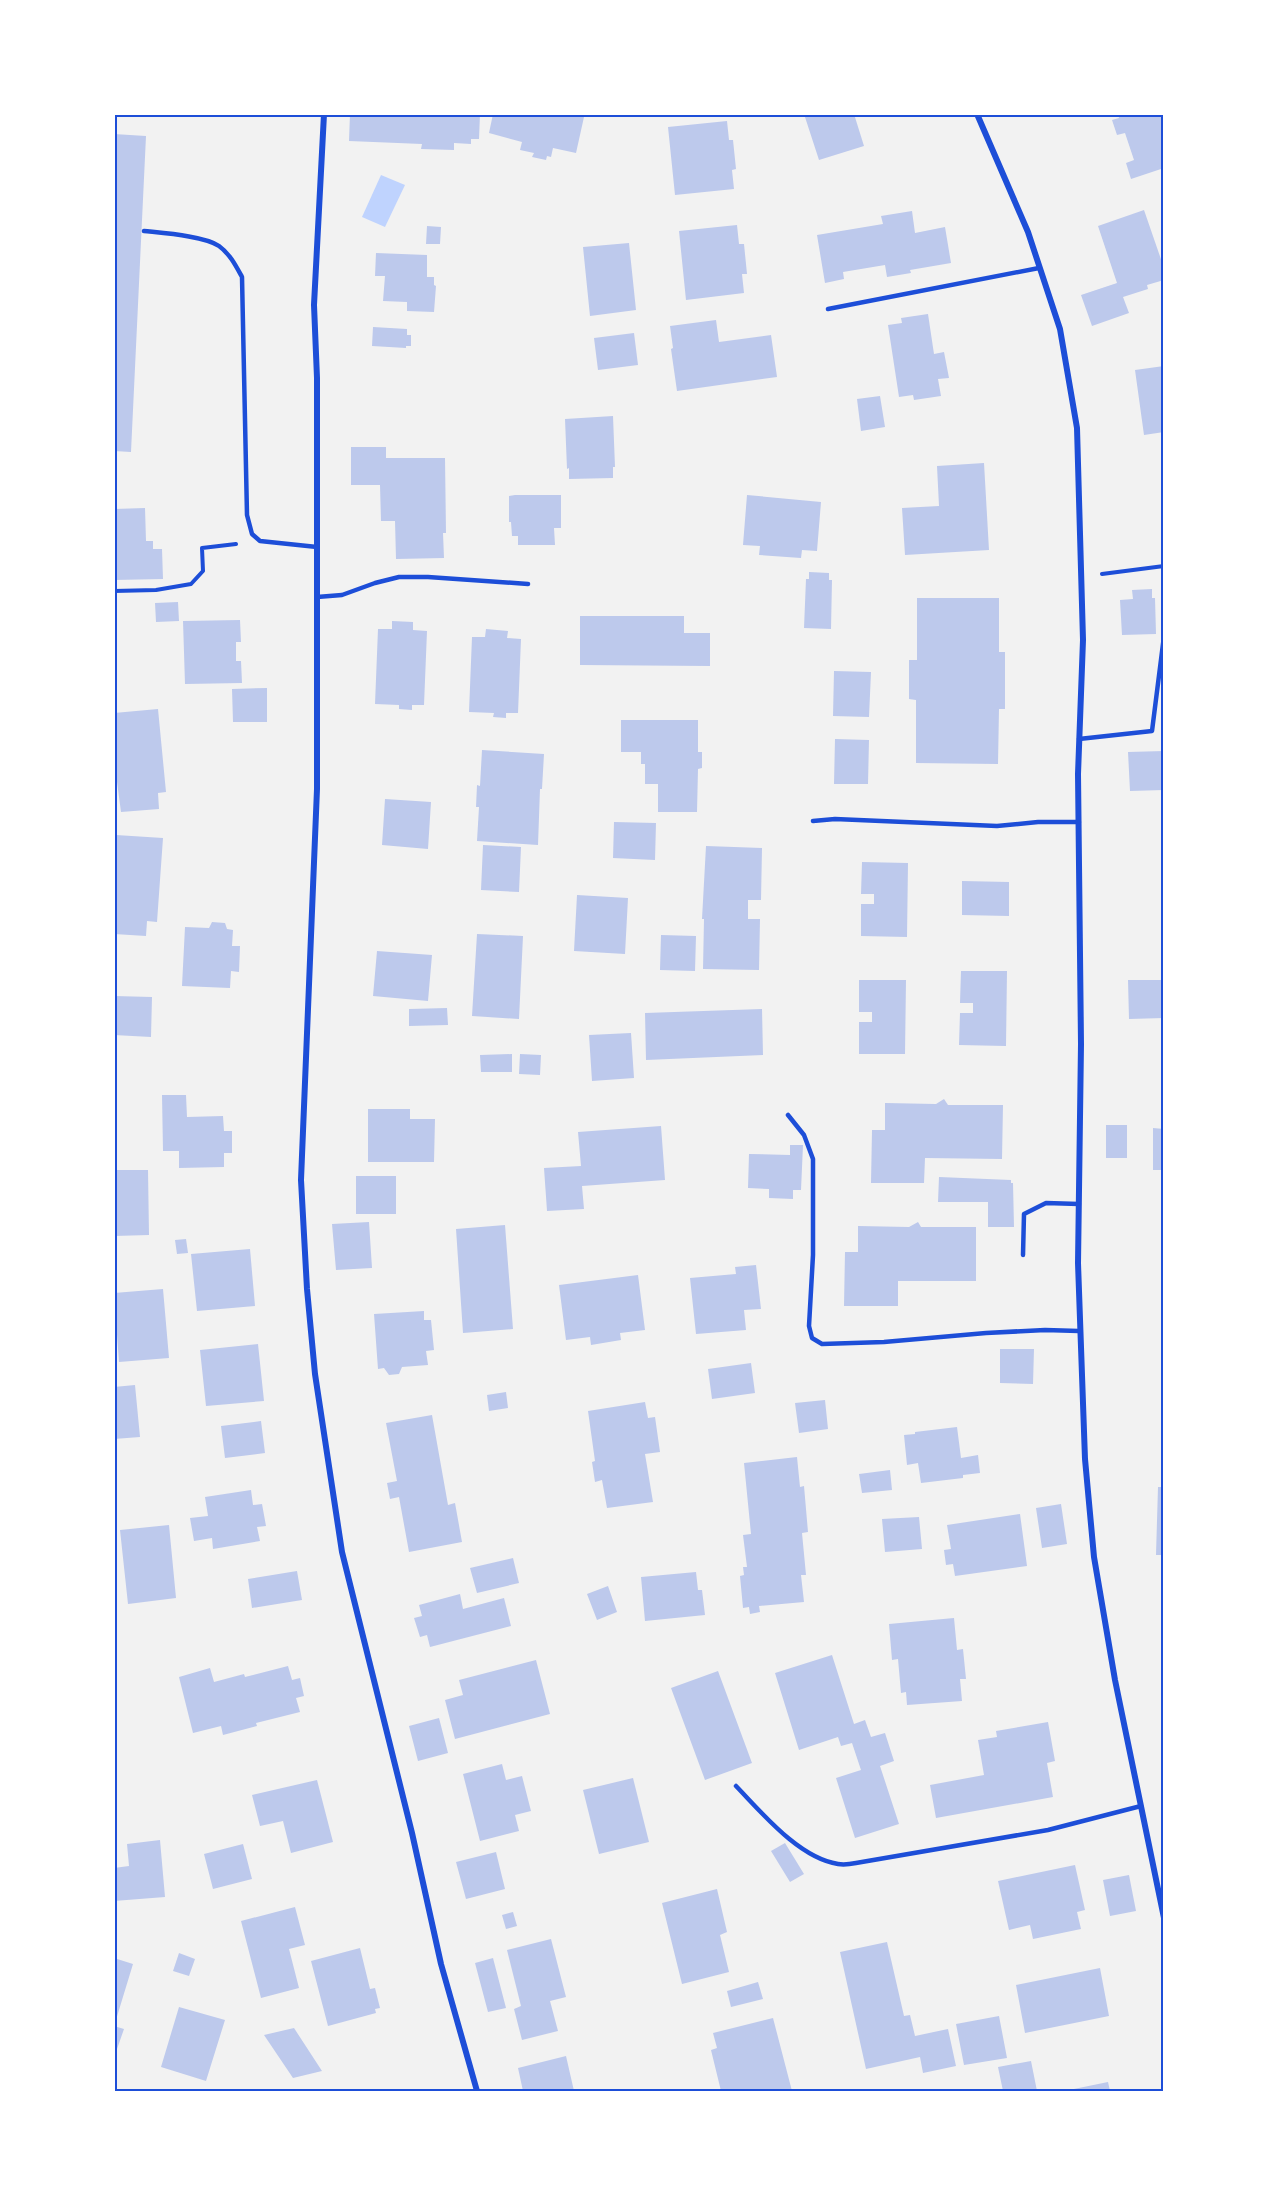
<svg xmlns="http://www.w3.org/2000/svg" width="1278" height="2205" font-family="'Titillium Web',sans-serif">
<style>
.water{fill:#bfd3fe}
.building{fill:#bdc9ec}
.lines{fill:none;stroke-linecap:round;stroke-linejoin:round}
.path{stroke:#1d4ed8;stroke-width:4}
.service{stroke:#1d4ed8;stroke-width:4.5}
.minor{stroke:#1d4ed8;stroke-width:6}
.neatline{fill:none;stroke:#1d4ed8;stroke-width:2}
</style>
<rect width="100%" height="100%" fill="#f2f2f2"/>
<!-- water -->
<path class="water" d="M381,175L405,185L385,227L362,217Z"/>
<!-- building -->
<path class="building" d="M350,114H480L479,139H471V144L454,143V150L421,149L422,144L349,141Z
M493,114H576L584,117L576,153L553,148L551,157L547,156L546,160L532,157L534,153L520,150L522,142L489,133Z
M804,114H854L864,146L819,160Z
M1118,114H1164V168L1131,179L1126,163L1134,160L1125,133L1117,135L1112,120L1119,118Z
M727,121L729,140H733L736,169L732,170L734,189L675,195L668,127Z
M114,134L146,136L131,452L114,451Z
M1144,210L1164,268V280L1147,285L1148,289L1123,297L1129,313L1092,326L1081,295L1117,283L1098,226Z
M912,211L915,233L945,227L951,263L910,270L911,273L887,277L885,265L843,272L844,279L825,283L817,235L883,224L881,216Z
M737,225L739,244H744L747,274H742L744,293L686,300L679,231Z
M427,226L441,227L440,244H426Z
M629,243L636,310L590,316L583,247Z
M376,253L427,255V277H434V285L436,286L434,312L407,311V302L383,301L385,276H375Z
M928,314L934,354L944,352L949,378L938,379L941,396L914,400L913,395L899,397L888,325L902,323L901,318Z
M716,320L719,342L771,335L777,377L677,391L671,349L673,348L670,326Z
M373,327L407,329V335H411V346H406V348L372,346Z
M634,333L638,365L598,370L594,338Z
M1164,366V432L1144,435L1135,370Z
M880,396L885,427L861,431L857,399Z
M613,416L615,467H613V478L569,479V468L567,469L565,419Z
M351,447H386V458H445L446,533H443L444,558L396,559L395,521H381L380,485H351Z
M984,463L989,550L905,555L902,508L939,506L937,466Z
M515,495H561V528H554L555,545H518V536H512L511,522H509V496Z
M747,495L821,502L817,551L802,550L801,558L759,555L760,546L743,545Z
M145,508L146,541H153V549H162L163,579L114,580V509Z
M809,572L829,573V580H832L831,629L804,628L806,579H809Z
M1152,589V598H1155L1156,634L1122,635L1120,600L1133,599L1132,590Z
M917,598H999V652H1005V709H999L998,764L916,763V700L909,699V660H917Z
M178,602L179,621L156,622L155,603Z
M580,616H684V633H710V666L580,665Z
M240,620L241,642H236V661H241L242,683L185,684L183,621Z
M392,621L413,622V630L427,631L424,705H412V710L399,709V705L375,704L378,629H392Z
M486,629L508,631L507,638L521,639L518,713H506V718L493,717L494,713L469,712L472,637H485Z
M834,671L871,672L869,717L833,716Z
M267,688V722H233L232,689Z
M158,709L166,792L158,793L159,809L121,812L114,759V713Z
M621,720H698V752H702V768L698,769L697,812H658V784H645V764H641V752H621Z
M835,739L869,740L868,784H834Z
M482,750L544,754L542,789H540L538,845L477,841L479,807H476L477,785L480,786Z
M1164,751V790L1130,791L1128,752Z
M385,799L431,802L428,849L382,845Z
M614,822L656,823L655,860L613,858Z
M116,835L163,838L157,922L147,921L146,936L114,934Z
M483,845L521,847L519,892L481,890Z
M706,846L762,848L761,900H748V919H760L759,970L703,969L704,919H702Z
M862,862L908,863L907,937L861,936V904H874V894H861Z
M962,881L1009,882V916L962,915Z
M577,895L628,898L625,954L574,951Z
M212,922L225,923L227,929L233,930L232,946H240L239,972L231,971L230,988L182,986L185,927L209,928Z
M477,934L523,936L519,1019L472,1016Z
M661,935L696,936L695,971L660,970Z
M377,951L432,955L428,1001L373,996Z
M961,971H1007L1006,1046L959,1045L960,1013H973V1003H960Z
M859,980H906L905,1054H859V1022H872V1012H859Z
M1128,980H1164V1018L1129,1019Z
M114,996L152,997L151,1037L114,1035Z
M447,1008L448,1025L409,1026V1009Z
M762,1009L763,1055L646,1060L645,1013Z
M631,1033L634,1078L592,1081L589,1035Z
M512,1054V1072H481L480,1055Z
M520,1054L541,1055L540,1075L519,1074Z
M162,1095H186L187,1117L223,1116L224,1131H232V1153H224V1167L179,1168V1151H163Z
M944,1099L948,1105H1003L1002,1159L925,1158L924,1183H871L872,1130H885V1103L936,1104Z
M368,1109H410V1119H435L434,1162H368Z
M1106,1125H1127V1158H1106Z
M661,1126L665,1180L582,1186L584,1209L547,1211L544,1168L581,1166L578,1132Z
M1153,1128L1164,1129V1170H1153Z
M790,1145H803L801,1190H793V1199L769,1198V1189L748,1188L749,1154L790,1155Z
M114,1170H148L149,1235L114,1236Z
M356,1176H396V1214H356Z
M939,1177L1011,1180V1183H1013L1014,1227H988V1202H938Z
M369,1222L372,1268L336,1270L332,1224Z
M918,1222L921,1227H976V1281H898V1306H844L845,1252H858V1226L909,1227Z
M505,1225L513,1329L463,1333L456,1229Z
M186,1239L188,1253L177,1254L175,1240Z
M250,1249L255,1306L197,1311L191,1254Z
M756,1265L761,1309L744,1310L746,1330L696,1334L690,1278L736,1274L735,1267Z
M638,1275L645,1330L620,1333L621,1340L591,1345L590,1337L566,1340L559,1285Z
M163,1289L169,1358L119,1362L114,1293Z
M424,1311V1320H431L434,1350L426,1351L428,1365L402,1367L399,1374L389,1375L384,1368L378,1369L374,1314Z
M258,1344L264,1401L206,1406L200,1350Z
M1000,1349H1034L1033,1384L1000,1383Z
M751,1363L755,1393L712,1399L708,1369Z
M135,1385L140,1437L114,1439V1387Z
M506,1392L508,1408L489,1411L487,1395Z
M825,1400L828,1429L799,1433L795,1403Z
M645,1402L648,1418L655,1417L660,1452L645,1454L653,1502L607,1508L602,1480L595,1482L592,1462L595,1461L588,1411Z
M432,1415L448,1505L455,1503L462,1542L409,1552L399,1497L390,1499L387,1483L397,1481L386,1423Z
M261,1421L265,1453L225,1458L221,1426Z
M957,1427L961,1458L978,1455L980,1473L963,1475V1478L921,1483L918,1463L907,1465L904,1435L915,1434V1432Z
M797,1457L800,1487L804,1486L808,1532L802,1533L806,1575H801L804,1602L759,1606L760,1612L750,1614L749,1607L743,1608L740,1576L744,1575L743,1567H747L743,1535L751,1534L744,1463Z
M890,1470L892,1490L862,1493L859,1474Z
M1158,1487H1164V1555H1156Z
M251,1490L253,1505L262,1504L266,1526L257,1527L260,1541L213,1549L212,1538L194,1541L190,1518L208,1516L205,1497Z
M1061,1504L1067,1544L1042,1548L1036,1508Z
M1020,1514L1027,1566L955,1576L953,1564L946,1565L944,1550L951,1549L947,1525Z
M919,1517L922,1549L885,1552L882,1519Z
M169,1525L176,1598L128,1604L120,1530Z
M513,1558L519,1583L477,1593L470,1568Z
M297,1571L302,1600L252,1608L248,1579Z
M696,1572L698,1590H702L705,1615L645,1621L641,1577Z
M608,1586L617,1612L597,1620L587,1594Z
M460,1594L463,1609L504,1598L511,1626L430,1647L427,1635L420,1637L414,1618L422,1616L419,1605Z
M954,1618L957,1650L963,1649L966,1679H960L962,1701L907,1705L906,1692L901,1693L898,1659L892,1660L889,1624Z
M832,1655L854,1724L865,1720L871,1737L885,1733L894,1761L880,1766L899,1824L855,1838L836,1778L861,1770L852,1743L841,1746L838,1737L799,1750L775,1673Z
M536,1660L550,1714L455,1739L445,1700L463,1695L459,1680Z
M288,1666L292,1680L300,1678L304,1696L296,1698L300,1712L256,1723L257,1726L223,1735L221,1726L193,1733L179,1677L210,1668L214,1682L244,1674L245,1677Z
M718,1671L752,1763L705,1780L671,1688Z
M439,1718L448,1753L418,1761L409,1726Z
M1048,1722L1055,1761L1047,1763L1053,1797L936,1818L930,1785L984,1775L978,1740L997,1737L996,1731Z
M502,1764L506,1780L522,1776L531,1811L515,1815L519,1831L480,1841L463,1774Z
M633,1778L649,1842L599,1854L583,1790Z
M317,1780L333,1842L291,1853L283,1821L260,1826L252,1795Z
M160,1840L165,1897L114,1901V1868L129,1866L127,1844Z
M785,1843L804,1874L790,1882L771,1851Z
M243,1844L252,1879L213,1889L204,1854Z
M496,1852L505,1889L466,1899L456,1862Z
M1075,1865L1085,1910L1077,1912L1081,1929L1033,1939L1030,1925L1009,1930L998,1881Z
M1129,1875L1136,1911L1110,1916L1103,1880Z
M717,1889L727,1932L720,1935L729,1972L682,1984L662,1903Z
M295,1907L305,1945L289,1949L299,1988L261,1998L241,1921Z
M513,1912L517,1926L506,1929L502,1915Z
M551,1939L566,1997L550,2001L558,2031L522,2040L514,2009L521,2006L507,1950Z
M887,1942L904,2016L910,2015L915,2036L948,2029L956,2066L923,2073L920,2057L866,2069L840,1952Z
M360,1948L370,1989L375,1988L380,2008L375,2009L376,2013L328,2026L311,1961Z
M179,1953L195,1959L189,1976L173,1971Z
M114,1958L133,1964L115,2023H114Z
M493,1958L506,2008L488,2012L475,1963Z
M1100,1968L1109,2016L1025,2033L1016,1985Z
M758,1982L763,1999L731,2007L727,1991Z
M179,2007L225,2020L206,2081L161,2067Z
M999,2016L1007,2058L964,2065L956,2024Z
M773,2018L792,2091H721L711,2050L717,2048L713,2033Z
M114,2026L124,2029L117,2049L114,2047Z
M294,2028L322,2071L293,2078L264,2035Z
M566,2056L574,2091H523L518,2068Z
M1031,2061L1037,2091H1003L998,2067Z
M1108,2082L1110,2091H1069V2090Z"/>
<g class="lines">
<!-- path -->
<path class="path" d="M1102,574L1164,566
M114,591L156,590L191,584L203,571L202,548L236,544"/>
<!-- service -->
<path class="service" d="M144,231C162,233 205,236 219,246C230,254 236,266 242,277L247,515L252,534L260,541L317,547
M828,309L1039,268
M317,597L342,595L375,583L399,577H428L528,584
M1079,739L1152,731L1164,636
M813,821L835,819L997,826L1038,822H1079
M788,1115L804,1135L813,1159V1255L809,1326L812,1338L822,1344L884,1342L986,1333L1045,1330L1079,1331
M1023,1255L1024,1214L1046,1203L1079,1204
M736,1786C762,1813 799,1858 838,1864C844,1865 851,1864 856,1863L1048,1830L1141,1806"/>
<!-- minor -->
<path class="minor" d="M324,114L314,305L317,378V789L301,1180L307,1289L315,1374L342,1552L412,1833L441,1964L477,2091
M977,114L1028,232L1060,329L1077,428L1083,640L1078,774L1081,1044L1078,1263L1085,1459L1094,1557L1115,1680L1164,1918"/>
</g>
<!-- border -->
<rect width="1278" height="2205" fill="none" stroke="#ffffff" stroke-width="231"/>
<rect x="116" y="116" width="1046" height="1974" class="neatline"/>
</svg>
